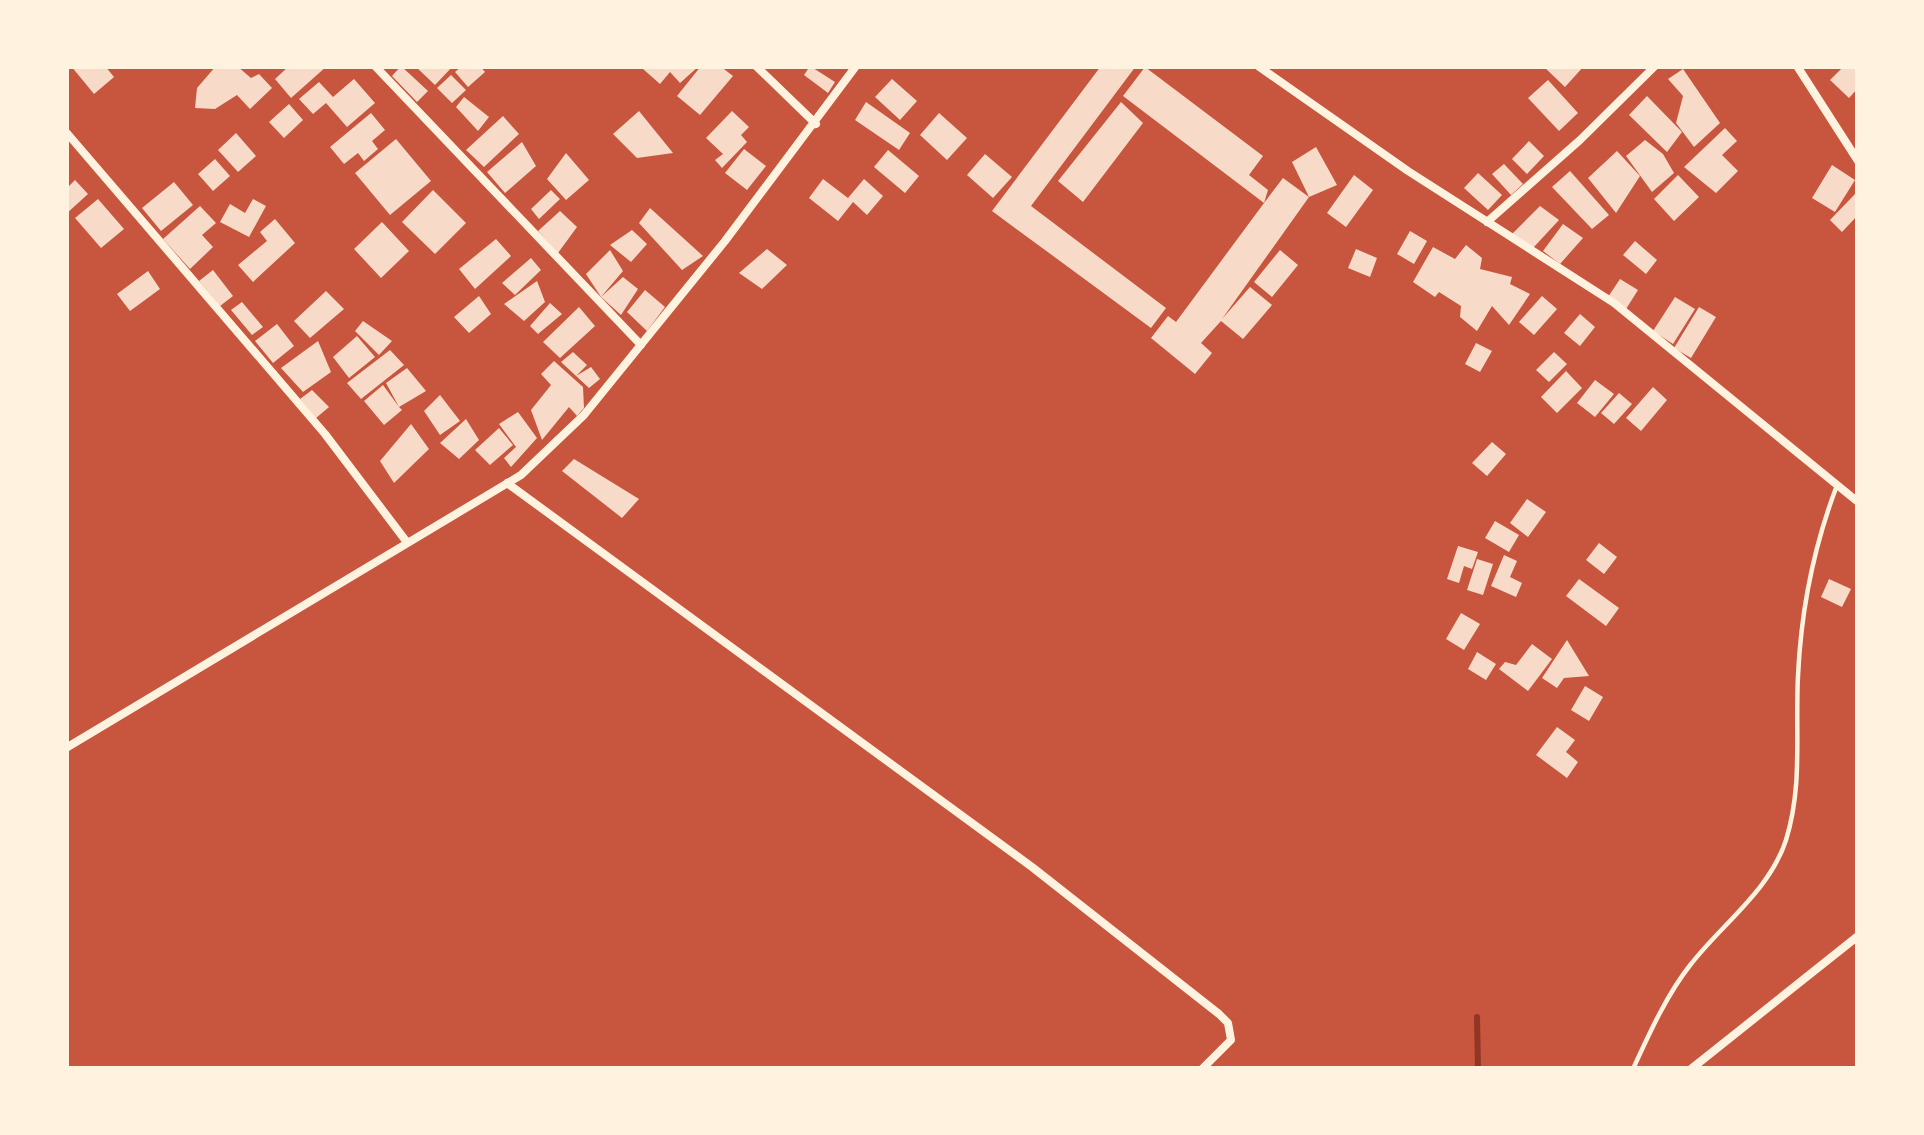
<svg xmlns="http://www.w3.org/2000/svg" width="1924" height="1135" font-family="'Archivo Narrow',sans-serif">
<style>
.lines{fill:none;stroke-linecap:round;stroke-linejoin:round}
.stream{stroke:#8f3625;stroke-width:6}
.building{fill:#f7dbc8}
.service{stroke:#fff3e0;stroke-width:4.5}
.minor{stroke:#fff3e0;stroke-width:8}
</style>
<rect width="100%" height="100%" fill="#c8553d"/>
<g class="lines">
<!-- stream -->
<path class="stream" d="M1477,1017L1478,1069"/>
</g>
<!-- building -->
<path class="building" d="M71,66H105L114,77L94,94Z
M216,66H237L251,78L259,74L272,88L250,109L237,95L215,109L195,108L197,88Z
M289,66H327L291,98L275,79Z
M401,66L428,91L417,102L392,76Z
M415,66H453L435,85Z
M462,66H480L485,72L468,87L455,72Z
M645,66H699L680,83L670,72L660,84L643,69Z
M701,66H720L733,76L700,115L677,96Z
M810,66L835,82L828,93L804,75Z
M1101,66H1136L1031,206L1166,308L1151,328L992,211Z
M1543,66H1584L1565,87Z
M1844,66H1852L1858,72V88L1849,98L1830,80Z
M1145,67L1263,156L1249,175L1268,190L1264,203L1283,178L1309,197L1292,162L1316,147L1337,185L1309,197L1222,319L1250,287L1272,305L1243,339L1221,321L1201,343L1212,353L1195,374L1151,338L1168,316L1176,322L1264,203L1123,96Z
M1683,69L1720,123L1694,147L1676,123L1683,96L1668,79Z
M451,75L466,90L452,103L437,88Z
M354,79L375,103L347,127L326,103L313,114L299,99L319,82L333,97Z
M892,79L917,101L900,120L875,97Z
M1548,80L1578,113L1559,131L1528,98Z
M1647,96L1682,132L1667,152L1629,115Z
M464,97L489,117L478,131L456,107Z
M866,102L910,133L899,150L855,120Z
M1121,102L1143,123L1083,202L1058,181Z
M289,104L303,120L284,138L269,122Z
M639,111L673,153L637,158L613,134Z
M732,111L749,127L741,135L747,142L722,168L715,160L723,154L706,138Z
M371,113L385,130L372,141L378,149L364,161L358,153L344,164L330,147Z
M939,113L967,138L947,160L920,135Z
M503,116L519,134L484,167L466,150Z
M1725,128L1737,141L1722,155L1738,171L1716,193L1684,167Z
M236,133L256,156L238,172L218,150Z
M396,139L431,181L390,215L355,173Z
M1645,140L1663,154L1674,173L1652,192L1626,156Z
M1529,141L1544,156L1527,174L1512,159Z
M522,142L536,166L505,193L487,172Z
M744,149L766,166L747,190L725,173Z
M888,150L919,176L905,193L874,167Z
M1617,151L1640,176L1616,213L1588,178Z
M566,153L589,180L566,200L547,179Z
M985,154L1012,177L993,198L967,175Z
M215,159L230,176L213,191L198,174Z
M1504,164L1523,184L1511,195L1492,174Z
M1832,165L1855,180L1835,212L1812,198Z
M1570,171L1609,215L1592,229L1552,187Z
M1478,173L1502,195L1488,210L1464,188Z
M1354,175L1373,190L1346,227L1327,213Z
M1678,175L1699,197L1674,221L1654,199Z
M823,179L848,198L864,179L883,196L867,215L853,202L838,221L809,198Z
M75,180L88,194L66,214V189Z
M174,182L193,205L161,231L142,208Z
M433,190L466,223L435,254L402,222Z
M551,190L560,199L539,219L531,209Z
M1855,194L1858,215L1842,232L1830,220Z
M98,199L124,229L101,248L75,218Z
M253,199L266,206L249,237L220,222L230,204L245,213Z
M200,206L216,223L202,235L213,247L190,269L163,239Z
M1540,206L1559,220L1533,248L1512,234Z
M650,208L703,256L682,270L639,223Z
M560,211L577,227L558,253L538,231Z
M275,219L295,243L253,282L238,265L267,241L260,232Z
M382,222L409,251L381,278L354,249Z
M1563,224L1583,238L1560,264L1543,251Z
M632,230L647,244L631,262L610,245Z
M1410,231L1427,241L1414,264L1397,254Z
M496,239L511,256L475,289L459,269Z
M1635,241L1657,260L1646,274L1623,255Z
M1466,245L1482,258L1480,269L1512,277L1510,284L1530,294L1509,325L1492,306L1477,331L1460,317L1461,306L1439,292L1435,297L1413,282L1433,247L1455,259Z
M767,249L787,265L762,289L739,273Z
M1356,249L1377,258L1370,277L1348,268Z
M610,250L623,271L601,297L623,277L638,289L621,315L601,297L586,274Z
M1280,250L1298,265L1272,297L1254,282Z
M531,258L541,270L515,295L502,283Z
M213,270L233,296L220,306L199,281Z
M148,271L160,289L130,311L117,294Z
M1620,279L1638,290L1626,309L1608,297Z
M537,281L545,302L524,321L504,304Z
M645,290L665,307L647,331L627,312Z
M326,291L344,309L310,338L294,321Z
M479,296L491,314L469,333L454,317Z
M1542,296L1557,309L1534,335L1519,322Z
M1675,297L1695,309L1673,344L1653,331Z
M242,302L263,327L252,335L231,310Z
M550,303L562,314L538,334L530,326Z
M579,307L595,326L560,358L543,342Z
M1699,307L1716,317L1691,358L1674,348Z
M1580,314L1595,327L1580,346L1564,333Z
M363,321L392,341L379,355L355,331Z
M277,324L294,346L273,363L255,341Z
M357,336L375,357L349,378L333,357Z
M318,341L331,372L303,392L281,368Z
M1476,343L1492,351L1480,372L1465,364Z
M390,350L404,365L361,399L347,383Z
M573,352L587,365L576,376L591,367L600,379L589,388L561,362Z
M1554,352L1567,364L1549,382L1536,370Z
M554,361L583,387L584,408L577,416L569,407L542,440L531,410L551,385L541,374Z
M407,368L426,391L399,407L402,410L384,425L364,401L383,385L399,407L386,383Z
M1566,371L1582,388L1557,413L1541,397Z
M1595,380L1614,394L1595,417L1577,403Z
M1653,387L1667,400L1641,431L1626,418Z
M312,390L329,407L316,418L300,399Z
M1619,393L1632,404L1614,424L1601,413Z
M440,395L460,421L440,435L424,411Z
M518,412L537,438L511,467L504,458L516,447L499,424Z
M466,419L479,440L459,459L440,443Z
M411,424L429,449L394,483L380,461Z
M499,428L513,445L490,465L475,450Z
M1492,442L1506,454L1487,476L1472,463Z
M574,459L639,499L622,518L562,471Z
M1527,499L1546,512L1528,537L1510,523Z
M1495,521L1519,535L1509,552L1485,538Z
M1599,543L1617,557L1604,574L1586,560Z
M1458,546L1478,552L1472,569L1464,566L1459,583L1447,579Z
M1504,555L1517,561L1510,577L1522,583L1516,597L1491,586Z
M1477,559L1493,564L1483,595L1467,590Z
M1579,579L1619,608L1606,626L1566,596Z
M1829,579L1851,589L1842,607L1821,597Z
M1461,613L1480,624L1464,650L1446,639Z
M1567,640L1589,676L1564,678L1557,688L1542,678Z
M1532,644L1552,659L1528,691L1499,669L1505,662L1516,665Z
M1477,652L1496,664L1486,680L1468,669Z
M1585,686L1603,697L1589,721L1571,710Z
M1557,727L1575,740L1566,752L1578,762L1567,778L1536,755Z"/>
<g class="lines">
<!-- service -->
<path class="service" d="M1633,1069C1649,1034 1667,994 1691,964C1722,924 1770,890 1786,840C1803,785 1795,733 1798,676C1801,611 1813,549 1836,488"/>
<!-- minor -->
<path class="minor" d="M375,66L641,345
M756,66L816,124
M1258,66L1408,171L1614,303L1858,502
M1797,66L1858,161
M66,132L325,434L406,541
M1487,222L1580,140L1655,66
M507,483L1032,867L1219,1014L1228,1023L1231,1040L1202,1069
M66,748L521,475L584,415L725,241L856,66
M1691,1069L1858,936"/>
</g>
<!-- border -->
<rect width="1924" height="1135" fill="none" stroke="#fff3e0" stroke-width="138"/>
</svg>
